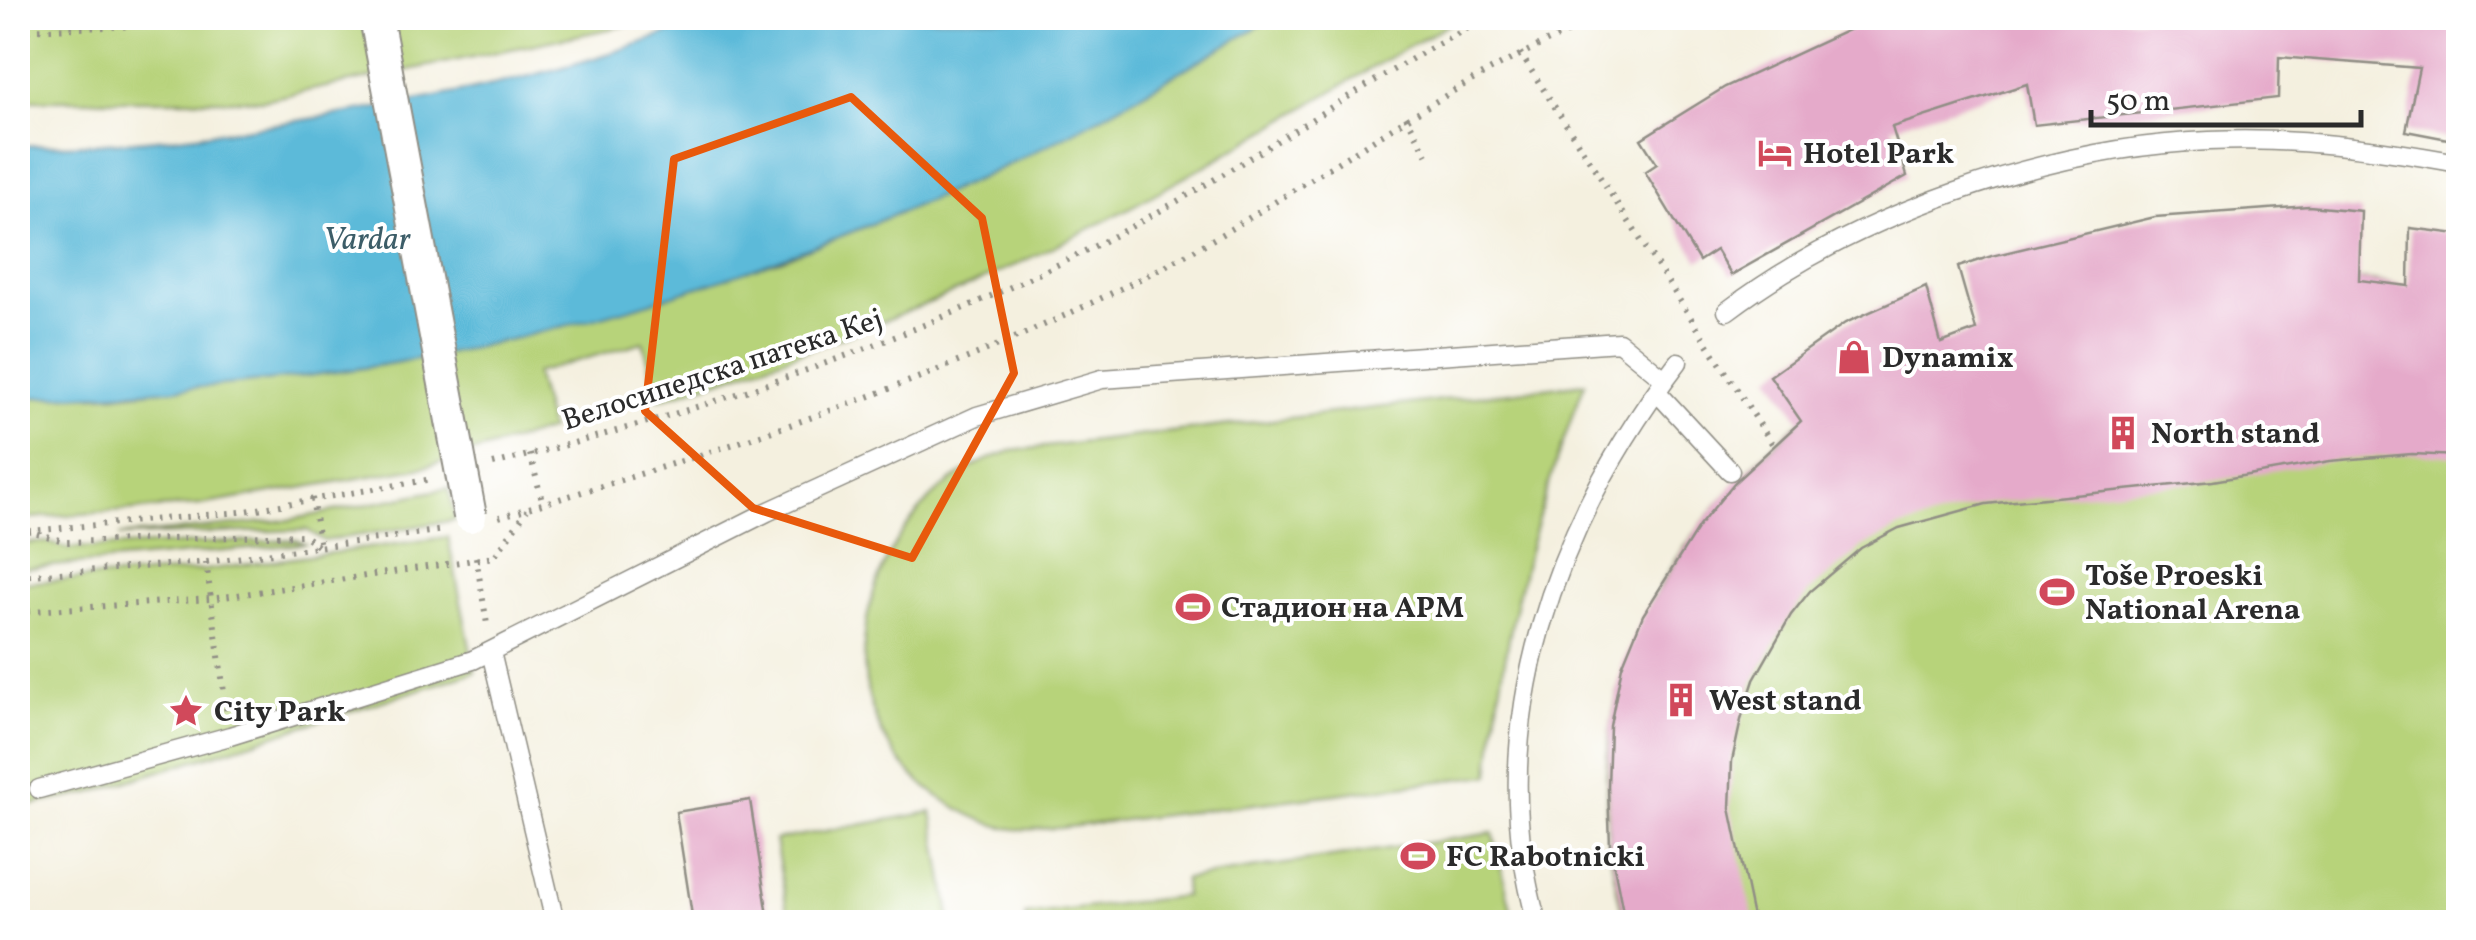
<svg xmlns="http://www.w3.org/2000/svg" width="2476" height="940" font-family="Vollkorn,serif">
<style>
.green{fill:#b7d37a;stroke:#717f52;stroke-width:2.5}
.water{fill:#5bbad9;stroke:#437282;stroke-width:2.5}
.building{fill:#e5aaca}
.lines{fill:none;stroke-linecap:round;stroke-linejoin:round}
.lane-casing{stroke:#908e85;stroke-width:21}
.path{stroke:#908e85;stroke-width:6;stroke-dasharray:2.5 8;stroke-linecap:butt}
.lane{stroke:#fff;stroke-width:18}
.street-bridge-casing{stroke:#908e85;stroke-width:36;stroke-linecap:butt}
.street-bridge{stroke:#fff;stroke-width:32}
.marked{fill:none;stroke:#e8590c;stroke-width:8;stroke-linejoin:round}
.labels{text-anchor:middle;stroke-width:8;stroke-linejoin:round;paint-order:stroke}
.poi-label{font-size:30px;font-weight:bold;fill:#2b2b2b;stroke:#fff;text-anchor:start}
.street-label{font-size:30px;fill:#2b2b2b;stroke:#fff}
.water-label{font-size:32px;font-style:italic;fill:#3c5d68;stroke:#fff}
</style>
<rect width="100%" height="100%" fill="#fff"/>
<filter id="ink" filterUnits="userSpaceOnUse"><feTurbulence type="fractalNoise" baseFrequency=".01" numOctaves="2"/><feDisplacementMap in="SourceGraphic" scale="20" xChannelSelector="R" yChannelSelector="G"/><feConvolveMatrix kernelMatrix="1 2 1 2 8 2 1 2 1" color-interpolation-filters="sRGB"/></filter>
<filter id="wash" filterUnits="userSpaceOnUse"><feTurbulence type="fractalNoise" baseFrequency=".0048" numOctaves="4" result="noise"/><feDisplacementMap in="SourceGraphic" scale="40" xChannelSelector="R" yChannelSelector="G"/><feGaussianBlur stdDeviation="2.25" result="paint"/><feColorMatrix in="noise" values="0 0 0 0 0 0 0 0 0 0 0 0 0 0 0 0 0 1.4 0 .05"/><feComposite in="paint" operator="in"/></filter>
<g filter="url(#wash)">
<rect width="100%" height="100%" fill="#f4f0df"/>
<!-- green -->
<path class="green" d="M18,18H663L263,100H18Z
M1273,18H1460C1333,87 1212,167 1083,232C946,302 806,354 659,399L643,342L535,373L550,430L424,467L200,505L18,519V398L126,394L399,362L781,260L983,176L1100,117Z
M2310,278L2371,281L2458,296V922H1625C1568,715 1644,556 1801,421Z
M1585,383C1535,508 1501,641 1490,775L1060,828C1045,828 1029,830 1014,829C987,826 959,810 938,796C803,703 868,493 1011,451Z
M449,488L455,520L324,541L307,530L119,536L289,520Z
M448,537L475,672L90,793L18,807V583L206,570Z
M297,540L305,544L18,569V544L47,542L66,548Z
M932,812L951,922H789L775,840Z
M1493,833L1514,922H1026L1025,915L1185,896L1184,879Z"/>
<!-- water -->
<path class="water" d="M706,18H1273C1177,73 1082,131 982,177C797,260 600,327 400,362C274,384 145,393 18,398V145C119,147 222,133 322,117C453,96 583,70 706,18Z"/>
<g id="blocks">
<!-- building -->
<path class="building" d="M1874,18H2458V141L2406,131L2419,68L2279,57L2278,98L2034,125L2027,84L1892,127L1907,176L1731,275L1716,250L1699,261L1645,172L1657,164L1641,139L1725,87Z
M2309,206L2361,211L2359,280L2409,286L2410,228L2458,234V456L2412,454L2330,461L2213,481L1986,504L1899,528L1861,548L1810,591L1791,615L1754,680L1741,720L1732,761L1730,808L1754,922H1625L1610,846L1608,787L1610,726L1622,666L1643,615L1699,526L1734,483L1801,421L1770,376L1845,323L1926,287L1941,343L1976,330L1958,267L1992,256L2155,217Z
M750,800L769,922H693L676,812Z"/>
</g>
</g>
<g filter="url(#ink)">
<use href="#blocks" fill-opacity="0" stroke="#908e85" stroke-width="2.5"/>
<g class="lines">
<!-- lane casing -->
<g class="lane-casing">
<path id="lane" d="M1727,311C1855,214 2049,147 2209,141C2293,137 2376,148 2458,163
M1657,392L1730,471
M491,652L555,922
M39,789L230,736L473,660L767,512L977,416L1102,379L1619,342L1664,379
M1537,922C1480,725 1557,520 1678,362"/>
</g>
<!-- path -->
<path class="path" d="M18,30L196,24L236,18
M1520,53L1773,445
M1406,116L1430,160
M530,454L543,504
M493,464C721,407 943,331 1149,217C1264,154 1371,76 1488,18
M312,498L320,547
M499,517C727,449 952,378 1163,267C1313,188 1444,79 1603,18
M18,532L240,512L432,479
M37,533L66,542L304,535L319,547
M476,557L487,624
M206,562L227,714
M18,576L206,562L444,530
M18,612L210,599L494,557L527,510"/>
<!-- lane -->
<use href="#lane" class="lane"/>
<!-- street-bridge casing -->
<g class="street-bridge-casing">
<path id="street-bridge" d="M376,18L470,516"/>
</g>
<!-- street-bridge -->
<use href="#street-bridge" class="street-bridge"/>
</g>
</g>
<!-- marked area -->
<path class="marked" d="M851,97L982,218L1014,373L912,558L753,508L645,411L674,159Z"/>
<!-- icons -->
<defs>
<g id="hotel-bare" transform="scale(2.7)"><path d="M-6-4.5h1.5V1H6V5H4.5V3h-9V5H-6ZM-4 0a1.8 1.8 0 1 1 3.6 0ZM.5 0V-2.5h3Q6-2.5 6 0Z" fill="#d1495b" stroke="#fff" stroke-width="2.5" paint-order="stroke"/></g>
<g id="shop-bare" transform="scale(2.7)"><path d="M-5-2.5h2.3a2.7 3.5 0 0 1 5.4 0H5L5.5 6h-11ZM-1.5-2.5h3a1.5 2.3 0 0 0-3 0Z" fill="#d1495b" stroke="#fff" stroke-width="2.5" paint-order="stroke"/></g>
<g id="building-bare" transform="scale(2.7)"><path d="M-4-6H4V6H1V3H-1V6H-4ZM-2.5-4.3h1.7v1.8h-1.7ZM.8-4.3h1.7v1.8H.8ZM-2.5-1h1.7V.8h-1.7ZM.8-1h1.7V.8H.8Z" fill="#d1495b" stroke="#fff" stroke-width="2.5" paint-order="stroke"/></g>
<g id="stadium-bare" transform="scale(2.7)"><path d="M0-5a6.5 5 0 1 0 0 10a6.5 5 0 1 0 0-10ZM-3.5-1.8h7v3.6h-7Z" fill="#d1495b" stroke="#fff" stroke-width="2.5" paint-order="stroke"/></g>
<g id="sight-bare" transform="scale(2.7)"><path d="M0-6L1.8-2.2L6-1.7L2.9 1.2L3.7 5.4L0 3.3L-3.7 5.4L-2.9 1.2L-6-1.7L-1.8-2.2Z" fill="#d1495b" stroke="#fff" stroke-width="2.5" paint-order="stroke"/></g>
</defs>
<g fill-rule="evenodd">
<use href="#hotel-bare" x="1775" y="153"/>
<use href="#shop-bare" x="1854" y="357"/>
<use href="#building-bare" x="2123" y="433"/>
<use href="#stadium-bare" x="2057" y="592"/>
<use href="#stadium-bare" x="1193" y="607"/>
<use href="#building-bare" x="1681" y="700"/>
<use href="#sight-bare" x="186" y="711"/>
<use href="#stadium-bare" x="1418" y="856"/>
</g>
<g class="labels">
<!-- poi labels -->
<g class="poi-label">
<text x="1803" y="163">Hotel Park</text>
<text x="1882" y="367">Dynamix</text>
<text x="2151" y="443">North stand</text>
<text x="2085" y="585">Toše Proeski<tspan x="2085" dy="34">National Arena</tspan></text>
<text x="1221" y="617">Стадион на АРМ</text>
<text x="1709" y="710">West stand</text>
<text x="214" y="721">City Park</text>
<text x="1446" y="866">FC Rabotnicki</text>
</g>
<!-- street labels -->
<g class="street-label">
<text transform="translate(722 369) rotate(-18)" y="10">Велосипедска патека Кеј</text>
</g>
<!-- water labels -->
<g class="water-label">
<text x="367" y="249">Vardar</text>
</g>
</g>
<!-- margin -->
<rect width="2476" height="940" fill="none" stroke="#fff" stroke-width="60"/>
<!-- scale -->
<path d="M2091 110v15h270v-15" fill="none" stroke="#2b2b2b" stroke-width="5"/>
<text x="2106" y="110" font-size="30" fill="#2b2b2b" stroke="#ffffff" stroke-width="8" paint-order="stroke">50 m</text>
</svg>
